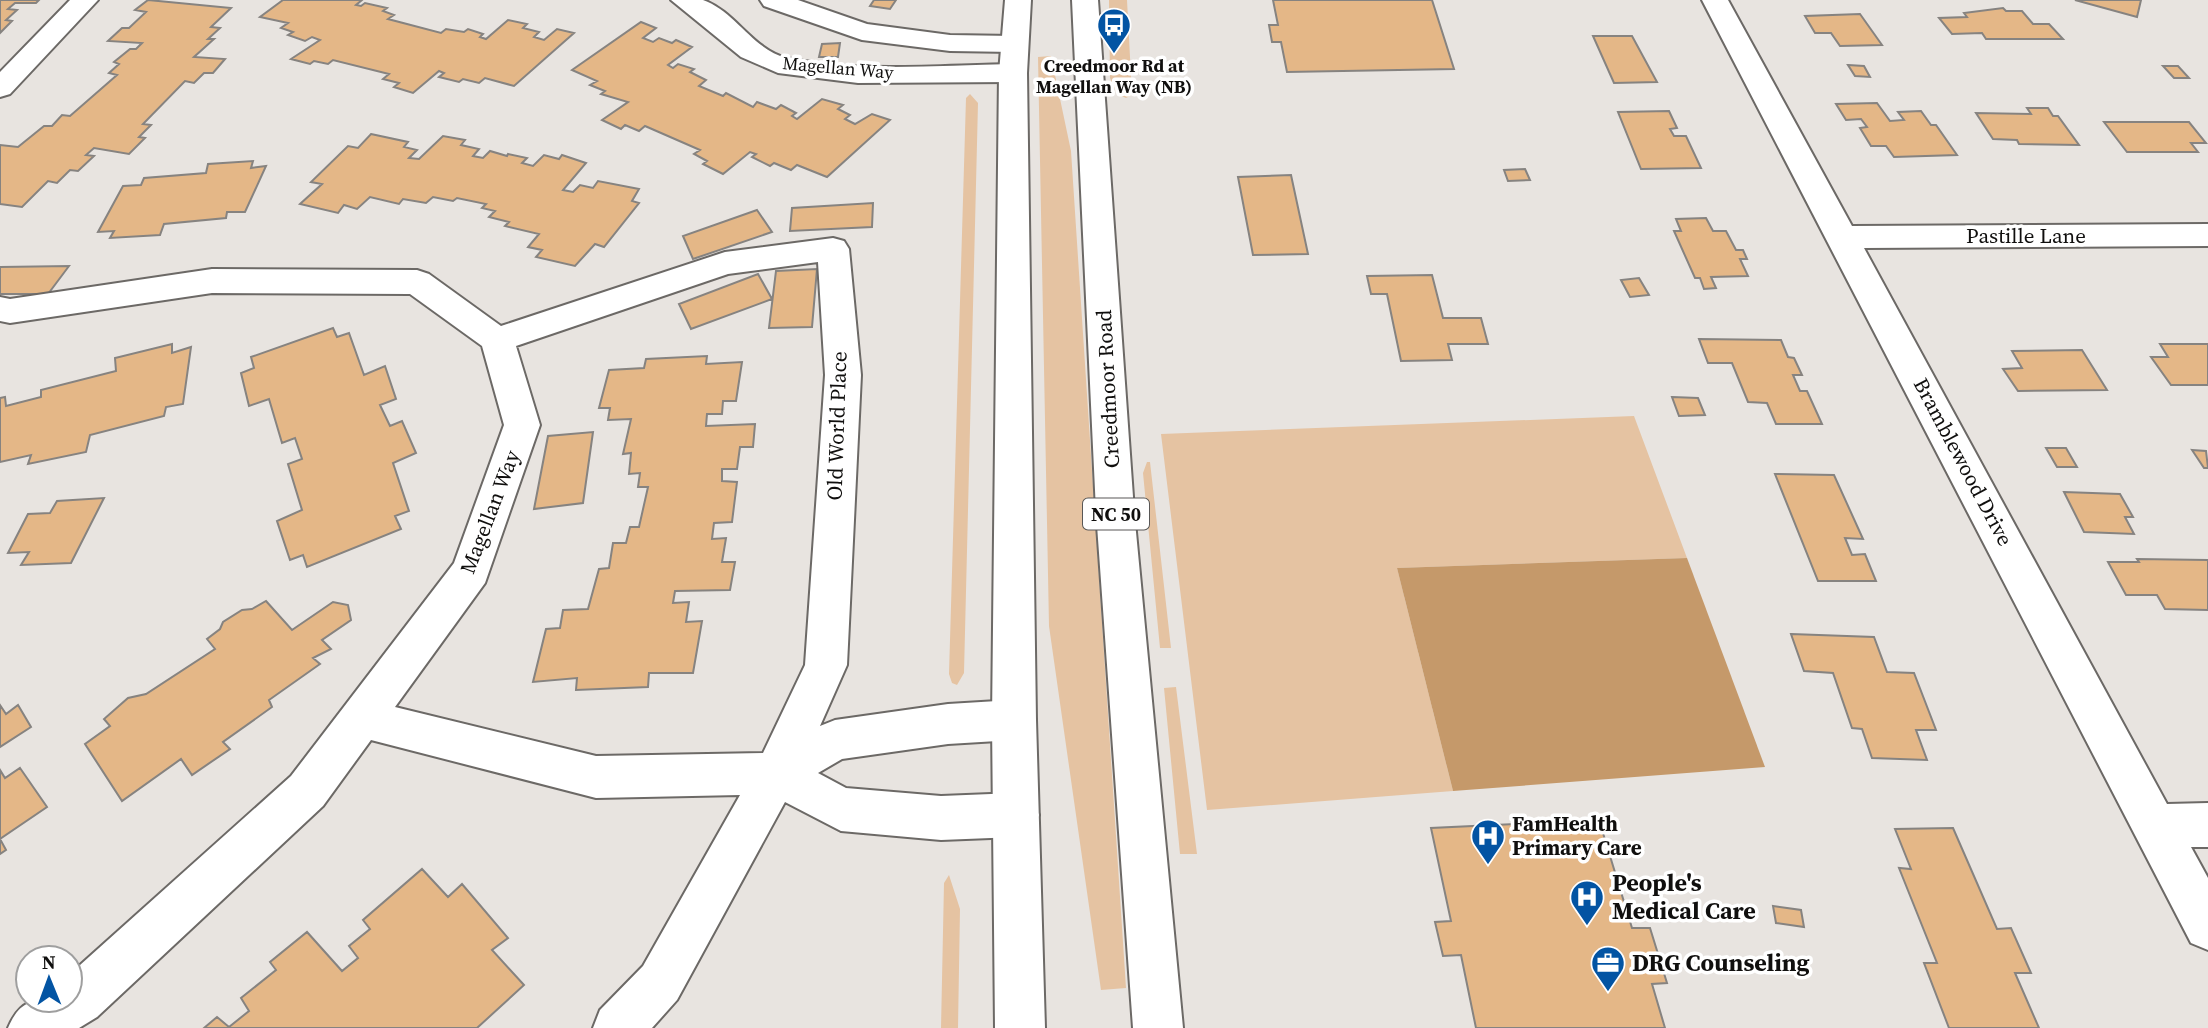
<svg xmlns="http://www.w3.org/2000/svg" width="2208" height="1028" font-family="'Source Serif 4',serif">
<style>
.green{fill:#e5c3a2}
.forest{fill:#c5996a}
.building{fill:#e4b787;stroke:#868380;stroke-width:2}
.lines{fill:none;stroke-linecap:round;stroke-linejoin:round}
.minor-casing{stroke:#6c6966;stroke-width:4}
.primary-casing{stroke:#6c6966;stroke-width:4}
.minor{fill:#fff;fill-rule:evenodd}
.primary{fill:#fff;fill-rule:evenodd}
.labels{text-anchor:middle;stroke-width:7;stroke-linejoin:round;paint-order:stroke}
.far-poi-label{font-size:18px;font-weight:bold;fill:#100f0e;stroke:#fff}
.far-street-label{font-size:18px;fill:#100f0e;stroke:#fff}
.shield{fill:#fff;stroke:#585756;stroke-width:2}
.shield-label{font-size:19px;font-weight:bold;fill:#100f0e}
.street-label{font-size:21px;fill:#100f0e;stroke:#fff}
.poi-label{font-size:21px;font-weight:bold;fill:#100f0e;stroke:#fff;text-anchor:start}
.near-poi-label{font-size:24px;font-weight:bold;fill:#100f0e;stroke:#fff;text-anchor:start}
</style>
<rect width="100%" height="100%" fill="#e8e4e0"/>
<!-- green -->
<path class="green" d="M1109,0H1127L1132,95L1126,98L1117,94L1110,78Z
M1051,56L1071,151L1126,988L1101,990L1049,626L1038,57Z
M970,94L978,103L964,673L957,685L952,683L949,674L966,98Z
M1634,416L1687,558L1397,568L1453,791L1207,810L1161,434Z
M1147,462H1150L1171,648H1160L1143,473Z
M1176,687L1197,854H1180L1164,688Z
M949,875L960,909L958,1028H941L944,883Z"/>
<!-- forest -->
<path class="forest" d="M1687,558L1765,767L1453,791L1397,568Z"/>
<!-- building -->
<path class="building" d="M0,0H39L36,3H15L8,9L17,10L6,20L12,21L0,33Z
M148,0L231,8L211,27L220,28L208,39H214L194,57L225,59L213,73H204L194,83L185,81L143,124L151,125L139,137L145,138L129,154L94,148L86,155L94,156L78,171L70,170L57,183L48,181L22,207L0,204V145L18,147L44,126H52L62,115L70,116L117,75L109,73L119,64L114,62L130,49H136L142,43L108,41L122,28H129L146,12L135,10Z
M283,0H362L356,5L361,6L365,3L387,8L383,11L394,15L388,19L441,33L446,29L464,32L468,29L483,34L480,37L486,39L508,20L527,24L523,28L539,32L534,37L544,40L557,29L574,33L514,86L485,78L479,83L463,79L459,82L439,77L444,73L439,71L413,93L394,87L399,83L383,79L389,74L333,60L328,64L314,61L310,64L291,59L320,40L312,37L305,41L288,35L293,32L281,28L288,23L260,17Z
M874,0H896L890,9L870,6Z
M1273,0H1432L1454,69L1287,72L1281,42H1272L1269,25H1278Z
M2075,0H2141L2137,17Z
M2003,8L2006,11H2022L2033,24H2049L2063,39H1986L1982,33L1952,34L1939,18L1967,17L1964,13Z
M1860,14L1882,45L1840,46L1831,33H1815L1805,16Z
M641,22L656,28L643,38L653,42L659,38L672,43L676,40L692,47L668,65L673,68L678,64L694,69L690,72L706,80L699,86L723,96L726,93L753,107L757,102L776,109L781,105L796,113L792,116L797,119L822,99L843,105L838,109L850,115L845,119L855,124L872,114L890,120L827,177L797,165L791,170L774,163L770,166L752,157L756,154L750,152L723,174L703,164L707,161L694,154L700,150L645,126L639,131L625,125L621,129L602,120L628,102L601,94L605,91L590,85L597,81L572,70Z
M1593,36H1632L1657,82L1614,83Z
M840,43L838,57H819L822,44Z
M1848,65L1864,66L1870,77L1855,76Z
M2163,66H2178L2189,78H2174Z
M1877,103L1890,121L1904,120L1898,112L1921,111L1931,125H1936L1957,155L1894,157L1886,146H1871L1860,128L1867,127L1861,119L1846,120L1836,104Z
M2027,108H2048L2053,116H2058L2079,145L2019,144L2017,140L1993,139L1976,113L2031,114Z
M1669,111L1677,128L1670,129L1674,136H1686L1701,168L1641,169L1618,112Z
M2104,122H2189L2206,143H2191L2198,152H2127Z
M371,134L408,142L404,147L417,150L409,158L419,159L443,136L465,140L461,145L479,149L473,156L483,158L490,151L507,156L508,154L527,158L522,163L533,166L544,155L559,159L562,155L586,163L563,190L573,192L580,185L593,188L598,181L639,189L632,201L639,203L604,247L595,244L575,266L536,257L542,250L528,247L539,234L505,226L509,222L489,217L495,211L482,208L486,204L457,198L453,201L433,197L426,203L403,199L399,204L370,197L357,209L344,205L338,213L300,204L322,184L311,182L348,146L358,148Z
M253,161L251,168L266,166L245,212H227L226,218L164,224L160,235L110,238L114,231L98,232L123,186L141,185L144,178L206,173L208,164Z
M1525,169L1530,180L1508,181L1504,170Z
M1291,175L1308,254L1253,255L1238,177Z
M873,203L872,227L790,231L792,208Z
M757,210L772,232L693,259L683,236Z
M1706,218L1713,231H1726L1736,250H1743L1747,259H1740L1748,276L1711,277L1716,288L1704,289L1700,278H1695L1674,231H1681L1676,219Z
M69,266L48,294H0V267Z
M817,269L812,327L769,328L776,271Z
M758,274L772,299L691,329L679,304Z
M1432,275L1443,318H1481L1488,344H1448L1452,360L1401,361L1387,294H1371L1367,276Z
M1639,278L1649,295L1630,297L1621,280Z
M333,328L337,337L349,333L364,375L385,366L396,399L380,405L390,426L402,421L416,453L393,463L409,511L395,516L401,529L307,567L303,555L290,560L277,521L302,510L288,464L302,459L295,438L282,443L269,399L249,406L241,373L254,368L251,357Z
M1699,339L1781,340L1788,357L1794,358L1802,375H1793L1800,391H1807L1822,424H1776L1767,403L1748,402L1732,363H1708Z
M172,344V353L191,347L183,404L166,407L164,416L90,435L86,452L28,464L31,455L0,462V398L5,397L6,406L41,397V390L116,371L115,358Z
M2160,344H2208V385H2171L2151,357H2168Z
M2082,350L2107,390L2018,391L2003,369L2022,368L2012,351Z
M707,356L706,364L742,362L736,401H723L722,414H707L706,426L755,424L753,447H740L737,469H722V481L737,482L732,522L714,523L712,539L726,538L722,562H735L730,590L675,591L673,603L689,602L686,622L702,621L693,673H649L648,687L576,690L577,678L533,682L546,629L560,628L563,610L588,609L599,569L609,568L613,543H626L630,527H639L648,487H638L640,473L629,474L631,453L623,454L631,419L608,420L610,408H599L609,370L644,368L646,359Z
M1672,397L1698,398L1705,415L1679,416Z
M593,432L583,503L534,509L548,436Z
M2046,448H2066L2077,467H2057Z
M2192,450L2206,451L2208,468H2204Z
M1775,474L1834,475L1863,539L1845,538L1852,555L1865,554L1876,581H1818Z
M2064,492L2120,494L2133,517H2125L2134,534L2084,532Z
M104,498L71,563L21,565L29,552L8,553L28,514L50,513L57,501Z
M2137,559L2208,560V610L2165,609L2157,595H2126L2108,562H2139Z
M266,601L292,630L333,602L348,605L351,620L322,640L331,649L313,658L320,664L269,700L272,707L223,742L230,749L192,775L181,759L122,801L85,744L110,726L104,719L128,698L146,694L215,649L207,639L220,629L223,622L242,610L252,609Z
M1791,634L1874,637L1887,672L1914,673L1936,730H1916L1927,760L1872,758L1862,729L1852,728L1833,673L1804,671Z
M0,705L6,714L18,705L31,727L0,747Z
M20,768L47,807L0,839L6,850L0,854V770L5,778Z
M1599,820L1632,928H1650L1667,983L1652,984L1665,1028H1476L1461,955L1443,956L1435,922L1451,921L1431,828Z
M1953,828L1997,929L2011,928L2031,973H2015L2039,1028H1949L1924,963H1937L1899,868L1911,869L1895,829Z
M422,869L448,897L462,884L508,938L492,950L524,985L477,1028H204L217,1017L229,1027L249,1011L241,998L276,970L270,962L307,932L342,971L358,958L349,946L370,929L363,920Z
M1773,906L1801,910L1804,927L1776,923Z"/>
<g class="lines">
<!-- minor casing -->
<g class="minor-casing">
<path id="minor" d="M70,0H98L10,94L0,97V72Z
M671,0C680,0 694,0 703,0C735,11 753,50 787,58C860,73 939,65 1013,64L1023,67L1027,73L1023,79L1013,82L858,83L778,73L741,57Z
M760,0H798L867,24L950,35L1014,36L1024,38L1028,44L1024,50L1014,52L950,51L862,40L764,6Z
M1702,0H1728L1852,226L2208,224V246L1864,248L2167,804L2208,803V847H2191L2208,878V950L2191,943Z
M833,238L844,241L849,249L861,375L847,665L820,726L835,720L948,704L1014,700L1029,706L1036,720L1029,734L1014,740L948,744L842,759L818,773L846,788L941,796L1016,793L1032,800L1039,815L1032,830L1016,837L941,840L841,831L785,802L677,1000L652,1028H593L600,1010L643,966L740,795L596,798L371,740L323,806L97,1017L79,1028H8C22,995 38,1000 70,1000V974L291,776L454,563L504,425L482,346L410,294L212,293L10,323L0,321V297L10,299L212,269L417,270L429,274L501,326L725,252ZM818,262L825,375L805,665L763,753L596,756L395,707L485,583L540,425L516,346L728,274Z"/>
</g>
<!-- primary casing -->
<g class="primary-casing">
<path id="primary" d="M1005,0H1031L1027,73L1036,720L1045,1028H995L992,720L999,73Z
M1072,0H1098L1134,511L1183,1028H1133L1096,511Z"/>
</g>
<!-- minor -->
<use href="#minor" class="minor"/>
<!-- primary -->
<use href="#primary" class="primary"/>
</g>
<!-- icons -->
<defs>
<g id="bus-pin" transform="scale(1.75)"><path d="M0 17L-7.5 6A9.5 9.5 0 1 1 7.5 6Z" fill="#0354a3" stroke="#fff"/><path d="M-5-6H5V4H4V6H2V4H-2V6H-4V4H-5ZM-3.5-4V0h7V-4ZM-3.5 1.2v1.5H-2V1.2ZM2 1.2v1.5H3.5V1.2Z" fill="#fff"/></g>
<g id="hospital-pin" transform="scale(1.75)"><path d="M0 17L-7.5 6A9.5 9.5 0 1 1 7.5 6Z" fill="#0354a3" stroke="#fff"/><path d="M-5-5h3v3.5h4V-5h3V5h-3V1.5h-4V5h-3Z" fill="#fff"/></g>
<g id="office-pin" transform="scale(1.75)"><path d="M0 17L-7.5 6A9.5 9.5 0 1 1 7.5 6Z" fill="#0354a3" stroke="#fff"/><path d="M-6-3h4V-5.5h4V-3h4V5H-6ZM-1-4.5V-3h2v-1.5ZM-6 0V1H6V0Z" fill="#fff"/></g>
</defs>
<g fill-rule="evenodd">
<use href="#bus-pin" x="1114" y="25"/>
<use href="#hospital-pin" x="1488" y="836"/>
<use href="#hospital-pin" x="1587" y="897"/>
<use href="#office-pin" x="1608" y="963"/>
</g>
<g class="labels">
<!-- far-poi labels -->
<g class="far-poi-label">
<text x="1114" y="72">Creedmoor Rd at<tspan x="1114" dy="21">Magellan Way (NB)</tspan></text>
</g>
<!-- far-street labels -->
<g class="far-street-label">
<text transform="translate(838 68) rotate(5)" y="6">Magellan Way</text>
</g>
<!-- shield labels -->
<rect class="shield" x="1083" y="498.5" width="66" height="31" rx="5"/>
<g class="shield-label">
<text x="1116" y="521">NC 50</text>
</g>
<!-- street labels -->
<g class="street-label">
<text x="2026" y="243">Pastille Lane</text>
<text transform="translate(1108 389) rotate(-93)" y="7">Creedmoor Road</text>
<text transform="translate(837 426) rotate(-88)" y="7">Old World Place</text>
<text transform="translate(1963 462) rotate(62)" y="7">Bramblewood Drive</text>
<text transform="translate(490 512) rotate(-69)" y="7">Magellan Way</text>
</g>
<!-- poi labels -->
<g class="poi-label">
<text x="1512" y="831">FamHealth<tspan x="1512" dy="24">Primary Care</tspan></text>
</g>
<!-- near-poi labels -->
<g class="near-poi-label">
<text x="1612" y="891">People's<tspan x="1612" dy="28">Medical Care</tspan></text>
<text x="1632" y="971">DRG Counseling</text>
</g>
</g>
<!-- north arrow -->
<g transform="translate(49 979) rotate(359)"><circle r="33" fill="#ffffff" stroke="#9f9f9f" stroke-width="2"/>
<path d="M0-5L12 26L0 18L-12 26Z" fill="#0354a3"/>
<text y="-10" font-size="19" font-weight="bold" text-anchor="middle" fill="#100f0e">N</text>
</g>
</svg>
